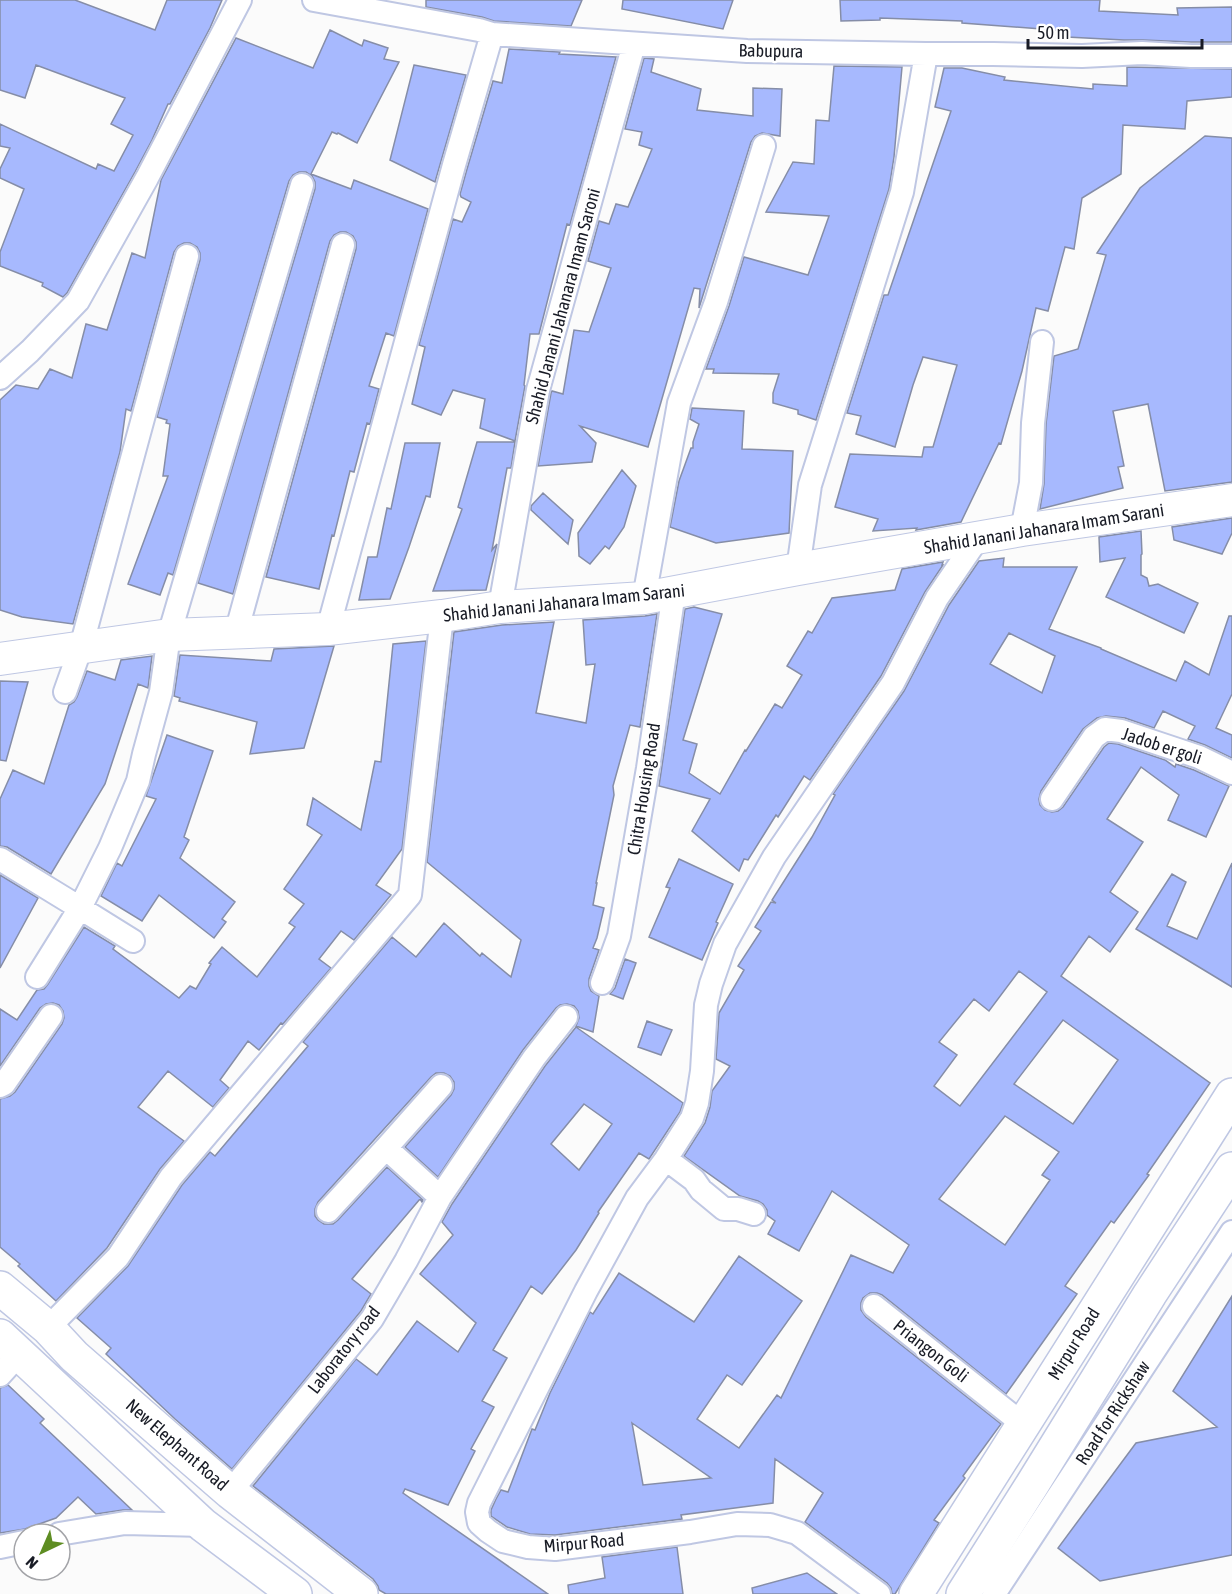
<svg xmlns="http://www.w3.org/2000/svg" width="1232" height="1594" font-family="'Asap Condensed',sans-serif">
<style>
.building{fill:#a7b9fe;stroke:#858da7;stroke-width:1.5;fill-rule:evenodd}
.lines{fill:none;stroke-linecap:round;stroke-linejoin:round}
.street-casing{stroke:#bfc7e3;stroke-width:26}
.secondary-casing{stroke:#bfc7e3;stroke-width:34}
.highway-casing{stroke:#bfc7e3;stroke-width:36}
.street{stroke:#fff;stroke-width:22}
.secondary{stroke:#fff;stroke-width:32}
.highway{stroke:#fff;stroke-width:33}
.labels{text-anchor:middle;stroke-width:5;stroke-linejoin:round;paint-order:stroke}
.street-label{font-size:18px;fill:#181b25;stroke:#fff}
</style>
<rect width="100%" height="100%" fill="#fbfbfb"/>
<!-- building -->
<path class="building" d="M0,0H75L155,30L167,0H222L210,28L170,104H168L152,140L135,172L67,293L63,297L42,286L43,283L0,266V252L24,189L0,178V169L10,148L0,146V124L96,169L98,164L114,171L133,135L111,124L125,98L36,65L25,98L0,90Z
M426,0H582L571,26L494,21L482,17L426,7Z
M623,0H733L723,29L622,9Z
M840,0H1100L1099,11L1178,15L1177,8L1232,7V42H1191L1143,40H1124L1067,37V31L962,23V21L880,18V20L841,21Z
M330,30L362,46L364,40L388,48L384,59L399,62L357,143L338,133L337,134L332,132L311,174L351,189L354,180L428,209L394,336L386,333L369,386L379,389L370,424L367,423L354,472L350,471L334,536L332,535L319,589L266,577L356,249V242L353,236L346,232H340L334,235L330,241L233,594L198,583L315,189V182L312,176L306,172H299L293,175L289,181L173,575L168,573L160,595L128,584L168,476H163L170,424L166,423L167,420L157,417L200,260V253L197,247L190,243H184L178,246L174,252L131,411L126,409L120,452L73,624L22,617L0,610V400L16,385L38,389L50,369L72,378L86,324L107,330L132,253L145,258L161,180L236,38L313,68Z
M509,49L560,52L559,54L616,57L571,221L570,225L567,224L539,334H530L524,385L525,386L515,441L480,428L485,399L453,390L441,415L412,404L425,347L419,345L453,219L462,222L471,202L461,197L460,194L467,169L493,81L502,83Z
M644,58L654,59L651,72L701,89L697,110L753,116V88L782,89L780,136L762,133L755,136L751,142L699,308L700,289L694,288L648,447L580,426L596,443L592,462L538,466L551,393L552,391L563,394L574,330L589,332L611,268L588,261L599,221L609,224L616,204L628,207L652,149L639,145L642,132L625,129Z
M414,65L466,75L435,182L390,160Z
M834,66L902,67L894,157L889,189L816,420L798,414V410L773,403V393L779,374L713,373L714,369H706L729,306L744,257L808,275L829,216L766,212L793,162L814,164L816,120L829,121Z
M1127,67L1232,69V97L1187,101L1185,129L1123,125L1121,174L1082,198L1074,249L1065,247L1048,311L1036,308L1022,371L1001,444L999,443L961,522L916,530L917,528L873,531L878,519L835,507L850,454L922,457L924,447H933L957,365L923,357L913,385L895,447L856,434L861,416L847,413L884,295H888L951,111L935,107L944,68H962L1005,77L1004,80L1093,89V84L1127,86Z
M1205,136L1232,138V482L1165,491L1148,404L1113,411L1124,466L1118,467L1123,488L1040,509L1044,484L1046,424L1054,356L1078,349L1106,255L1097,253L1140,188Z
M692,408L744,411L742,449L793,451L789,533L716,543L670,527L679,481L691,448H693V442L699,424L690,419Z
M477,442H515L511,468H507L492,550L497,544L486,590L433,591L462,509L458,507Z
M405,443H440L430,497L426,496L409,547L390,599L359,600L368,557H377L387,508L391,509Z
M622,470L636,486L624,527L609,549L605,546L590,564L579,556L578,533Z
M543,493L573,520L568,544L531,510V506Z
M1232,518V533L1222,554L1174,540L1172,527Z
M1141,531L1142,554L1141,555V575L1147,578L1149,586L1158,584L1198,603L1184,633L1106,597L1125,558L1100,562L1099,537Z
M1004,558L1003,567H1077L1049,629L1101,648V649L1176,681L1185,661L1209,675L1229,616H1232V694L1216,728L1232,735V758L1205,745L1188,739L1195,726L1163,711L1154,728L1125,718L1106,716L1097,718L1083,729L1041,791L1039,799L1040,805L1045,810L1052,812L1058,811L1063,807L1104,747L1109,743L1118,744L1165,760L1175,767L1176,764L1194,770L1229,786L1206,837L1168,820L1179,795L1141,767L1107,819L1143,842L1110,892L1138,912L1110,952L1089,936L1061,976L1210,1083L1147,1174L1149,1175L1114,1223L1111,1221L1065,1286L1077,1294L1006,1394L882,1295L877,1293H870L863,1298L861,1303V1310L866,1317L1001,1424L963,1476L965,1478L934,1520L939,1523L895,1594H892L891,1588L887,1583L805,1522L823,1493L775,1459L773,1503L681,1515L682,1519L555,1535L530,1534L507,1527L491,1516V1510L496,1499L501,1490L508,1492L532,1429L535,1430L550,1393L590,1312L593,1314L619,1273L694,1322L739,1256L802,1301L742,1385L727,1375L697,1419L739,1448L777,1395L781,1398L851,1255L893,1273L909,1245L832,1191L799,1251L768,1234L775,1221L767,1215V1210L763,1204L758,1201L740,1196L684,1156L705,1123L710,1107L712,1091L730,1066L716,1059L719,1013L744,970L738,966L761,931L755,927L771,902L776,903L772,900L812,837L835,795L833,794L904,691L949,605L979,561ZM1009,633L1055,656L1042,693L990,664ZM1019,971L1047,992L960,1106L934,1086L957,1055L939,1042L974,999L989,1011ZM1063,1020L1118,1060L1073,1124L1014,1084ZM1005,1116L1059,1152L1042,1175L1050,1180L1005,1245L939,1199ZM632,1423L711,1478L643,1485Z
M943,562L942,565H943L925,592L881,676L810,780L804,776L778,817L776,815L748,860L744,859L739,871L692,831L710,799L659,786L685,609L694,607L722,614L683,740L697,744L689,773L720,794L745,750L746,751L775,704L782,708L802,675L787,666L808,631L812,633L832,598L895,590L902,569Z
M657,614L640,727L630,725L613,786L614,795L596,883H597L593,905L604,908L597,938L593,948L599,950L589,979V986L591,991L599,996L593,1032L576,1026L579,1018L578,1011L574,1006L567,1004L560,1005L556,1008L523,1050L438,1177L405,1147L451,1095L454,1089V1082L450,1076L444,1073H436L431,1077L318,1202L315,1209V1216L318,1220L324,1224H333L338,1220L387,1167L423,1200L422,1202L420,1199L352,1279L371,1294L361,1311L232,1469L175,1419L106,1354L111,1348L77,1318L128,1266L182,1185L210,1152L215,1156L308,1046L303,1042L392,937L416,957L444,923L480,956L482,953L511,977L521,940L427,862L454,632L502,625L554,622L536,713L586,723L595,664L586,665L583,620L645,616Z
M426,641L402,849L376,885L391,895L354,940L341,931L319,959L331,968L283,1024L281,1023L259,1050L248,1041L220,1080L229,1088L213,1107L168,1071L138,1107L184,1141L160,1169L107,1248L56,1301L18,1266L20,1264L0,1247V1099L10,1096L15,1092L62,1024L64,1018L63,1011L59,1005L53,1003L46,1004L40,1008L0,1066V1009L17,1020L37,990L44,989L48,984L84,927L115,946L113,949L179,998L190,986L196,989L211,964L209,963L222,947L257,977L295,927L289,923L304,904L284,889L322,835L307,825L313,798L361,830L375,761L381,762L393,644Z
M334,646L304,748L250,754L257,722L179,701L180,698L174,696L180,655L271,661L274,649Z
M152,656L148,688L138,684L105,784L51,874L7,847L0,846V799L13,770L44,784L69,705L74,702L77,697L87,671L115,680L121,660Z
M0,681L28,682L6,761L0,760Z
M167,735L213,751L184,837L189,840L180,858L235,902L222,919L226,922L214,938L159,895L142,921L101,896L117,863L122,866L156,799L146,796Z
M679,859L733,884L716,922L718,923L702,960L649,937L670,888L666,887Z
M1232,863V987L1136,929L1172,874L1186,882L1167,926L1197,939Z
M0,875L38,898L0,968Z
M625,959L636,963L623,999L610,994L615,988Z
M647,1021L672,1030L661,1055L638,1047Z
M576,1027L683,1103L680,1112L649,1159L639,1153L598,1212L599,1213L576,1250L542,1294L531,1286L493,1350L507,1358L482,1401L494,1407L471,1449L475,1451L448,1505L405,1489L403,1493L548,1594H386L379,1590L378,1586L373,1579L253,1486L356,1359L377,1375L417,1321L458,1352L476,1323L420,1274L453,1235L442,1222L452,1204L545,1066ZM584,1104L612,1124L579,1170L551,1144Z
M1232,1296V1555L1100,1581L1058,1548L1136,1443L1217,1427L1173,1391Z
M8,1385L44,1419L40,1423L132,1510H123L96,1514L78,1497L56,1518L25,1529L0,1533V1388Z
M677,1547L683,1594H569L568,1585L605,1578L602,1557Z
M807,1573L837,1594H753L752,1588Z"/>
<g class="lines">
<!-- street casing -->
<g class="street-casing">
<path id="street" d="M314,0L479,30L492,34L747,51L926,54H993L1082,56L1142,53L1191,56H1232
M0,378L30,351L78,301L147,178L240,0
M1022,530L1031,483L1033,423L1042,342
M798,569L810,485L902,192L926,54
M644,598L679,403L716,302L764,146
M500,607L538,390L634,44
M328,629L454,165L492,34
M236,633L343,245
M65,692L81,647L187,256
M1052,799L1094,737L1105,729L1121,731L1199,757L1232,773
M0,859L80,908L110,848L138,781L144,754L161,692L169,635L302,185
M37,977L80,908L133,941
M602,983L619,936L648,768L674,592
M0,1086L4,1084L51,1016
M386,1148L441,1086
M666,1159L692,1118L697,1103L702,1071L706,1005L711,984L725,944L774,857L893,683L937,598L978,538
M328,1211L386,1148L440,1197
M754,1214L738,1209H724L701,1190L694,1180L666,1159L637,1198L586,1291L479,1503L477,1512L479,1523L488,1531L503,1541L528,1547L555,1549L690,1532L737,1524L770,1525L797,1533L879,1594
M874,1306L1024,1425
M48,1328L118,1257L171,1177L410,895L442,616
M0,1375L20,1353
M230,1492L372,1319L406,1261L440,1197L534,1058L566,1017
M59,1534L125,1523L203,1525
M0,1547L24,1542
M994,1594L1232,1232"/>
</g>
<!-- secondary casing -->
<g class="secondary-casing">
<path id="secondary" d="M0,659L169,635L328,629L442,616L500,607L644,598L798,569L1022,530L1232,500"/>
</g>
<!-- highway casing -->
<g class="highway-casing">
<path id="highway" d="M0,1288L48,1328L74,1356L185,1453L230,1492L361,1594
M0,1336L203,1525L295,1594
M916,1594L1232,1095
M963,1594L1032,1485L1150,1294L1232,1169"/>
</g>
<!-- street -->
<use href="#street" class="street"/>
<!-- secondary -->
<use href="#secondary" class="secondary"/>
<!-- highway -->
<use href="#highway" class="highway"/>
</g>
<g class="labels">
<!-- street labels -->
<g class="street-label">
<text transform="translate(771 51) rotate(1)" y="6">Babupura</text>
<text transform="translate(563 306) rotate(-75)" y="6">Shahid Janani Jahanara Imam Saroni</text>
<text transform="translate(1044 529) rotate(-9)" y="6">Shahid Janani Jahanara Imam Sarani</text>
<text transform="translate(564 603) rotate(-6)" y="6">Shahid Janani Jahanara Imam Sarani</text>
<text transform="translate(1162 746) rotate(18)" y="6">Jadob er goli</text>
<text transform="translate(644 789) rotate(-81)" y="6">Chitra Housing Road</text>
<text transform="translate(1074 1344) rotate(-58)" y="6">Mirpur Road</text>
<text transform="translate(344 1350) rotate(-52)" y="6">Laboratory road</text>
<text transform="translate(931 1351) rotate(38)" y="6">Priangon Goli</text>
<text transform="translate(1113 1413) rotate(-57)" y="6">Road for Rickshaw</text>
<text transform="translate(177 1445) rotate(41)" y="6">New Elephant Road</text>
<text transform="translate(584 1543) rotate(-5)" y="6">Mirpur Road</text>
</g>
</g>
<!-- north arrow -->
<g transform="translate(42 1552) rotate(224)"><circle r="28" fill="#ffffff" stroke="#a3a4a8" stroke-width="1.5"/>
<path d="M0-4.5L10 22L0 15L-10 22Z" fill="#5e8d22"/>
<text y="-9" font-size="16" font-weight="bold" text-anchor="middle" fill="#181b25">N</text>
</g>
<!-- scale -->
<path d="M1028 39v9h174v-9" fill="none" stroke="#181b25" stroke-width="3"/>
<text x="1037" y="39" font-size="18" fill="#181b25" stroke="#ffffff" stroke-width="4.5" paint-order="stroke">50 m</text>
</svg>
